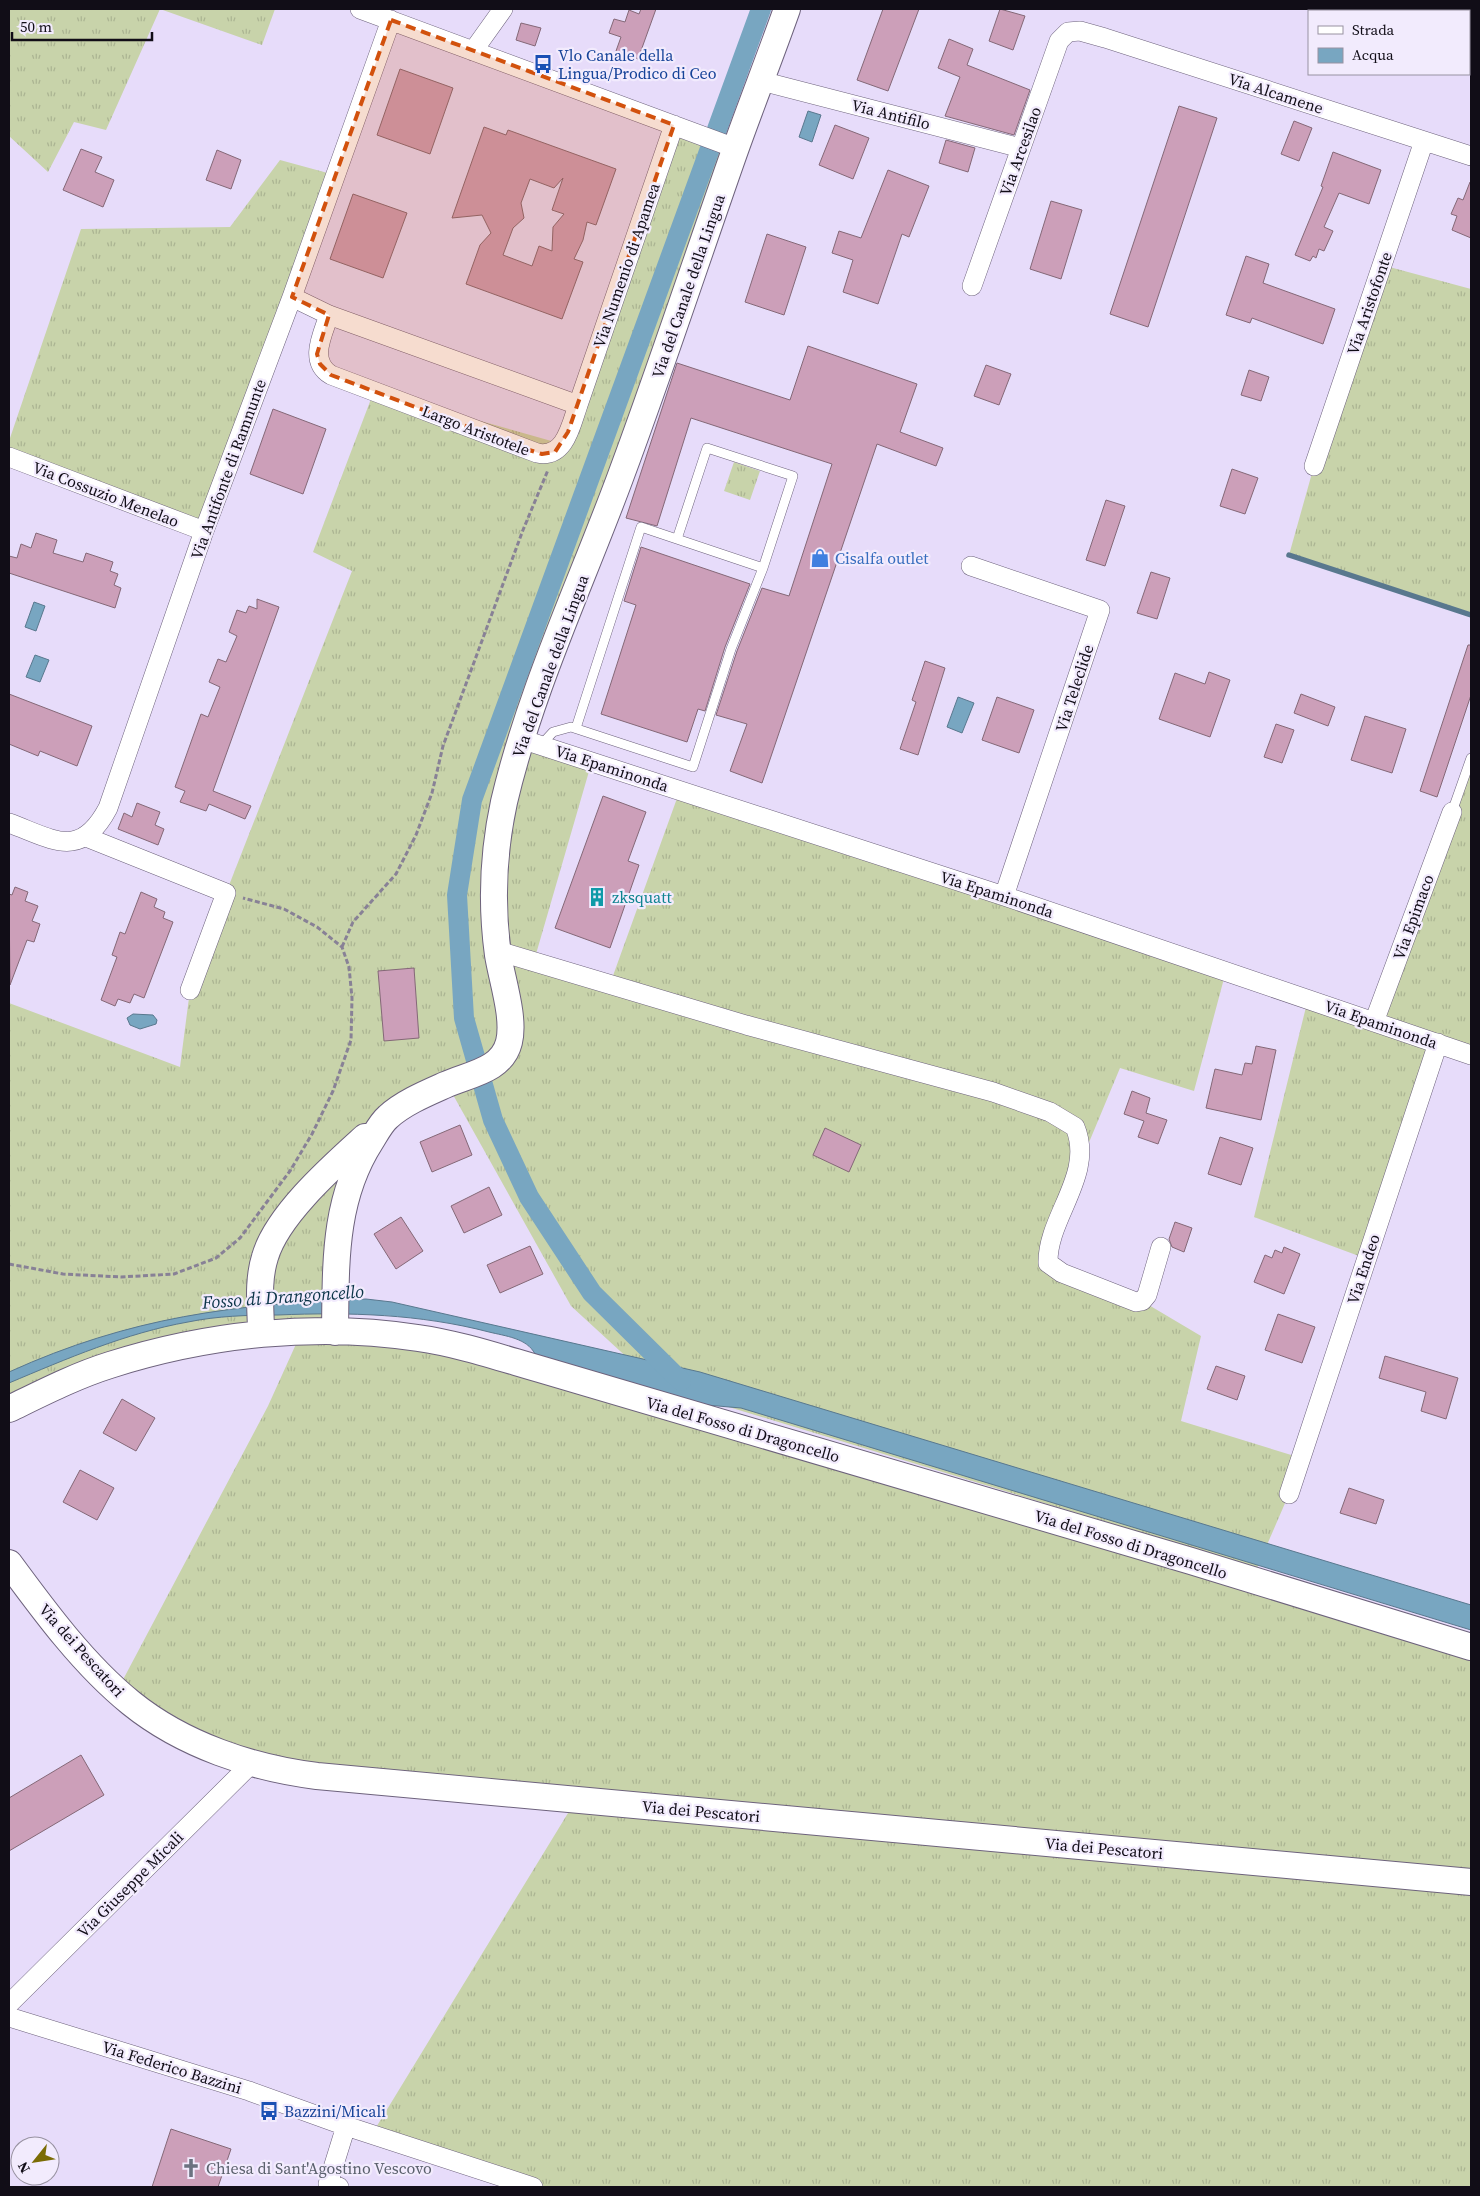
<svg xmlns="http://www.w3.org/2000/svg" width="1480" height="2196" font-family="'Source Serif 4',serif">
<style>
.grass{fill:url(#grass-tufts)}
.water{fill:#78a6c1;stroke:#59788e}
.lines{fill:none;stroke-linecap:round;stroke-linejoin:round}
.stream{stroke:#59788e;stroke-width:5.5}
.canal{stroke:#78a6c1;stroke-width:20}
.building{fill:#cc9fb9;stroke:#846877;fill-rule:evenodd}
.lane-casing{stroke:#6d627c;stroke-width:10}
.street-casing{stroke:#6d627c;stroke-width:20}
.secondary-casing{stroke:#6d627c;stroke-width:28}
.path{stroke:#888196;stroke-width:3;stroke-dasharray:5 2.5;stroke-linecap:butt}
.lane{stroke:#fff;stroke-width:9}
.street{stroke:#fff;stroke-width:19}
.secondary{stroke:#fff;stroke-width:26}
.marked{fill:#d2510d;fill-opacity:0.2;stroke:#d2510d;stroke-width:4;stroke-dasharray:10 6;stroke-linejoin:round}
.labels{text-anchor:middle;stroke-width:4.5;stroke-linejoin:round;paint-order:stroke}
.transit-label{font-size:16px;fill:#164399;stroke:#f2ebfd;text-anchor:start}
.street-label{font-size:16px;fill:#110d17;stroke:#f2ebfd}
.shop-label{font-size:16px;fill:#366cbe;stroke:#f2ebfd;text-anchor:start}
.culture-label{font-size:16px;fill:#0d838f;stroke:#f2ebfd;text-anchor:start}
.worship-label{font-size:16px;fill:#5b616d;stroke:#f2ebfd;text-anchor:start}
.water-label{font-size:18px;font-style:italic;fill:#0b3448;stroke:#f2ebfd}
</style>
<defs>
<pattern id="grass-tufts" width="24" height="20" patternUnits="userSpaceOnUse" patternTransform="scale(1.25)"><rect width="24" height="20" fill="#c8d3aa"/><path d="M3 7l-1-3M5 7V3M7 7l1-3M15 17l-1-3M17 17v-4M19 17l1-3" fill="none" stroke="#abb492"/></pattern>
</defs>
<rect width="100%" height="100%" fill="#e7dcfa"/>
<!-- grass -->
<path class="grass" d="M9,9H275L262,45L160,9L106,130L74,122L48,172L9,136Z
M674,125L735,148L522,739L592,761L534,961L610,984L680,790L1226,971L1194,1091L1120,1068L1080,1164L1053,1268L1142,1301L1201,1336L1181,1421L1301,1458L1289,1494L1257,1568L657,1385L571,1306L447,1084L369,1145L335,1324L206,1342L9,1409V1003L180,1067L190,990L226,893L352,571L313,552L374,391L562,444Z
M280,160L335,175L204,531L9,457V441L81,229L230,227Z
M1382,265L1471,289V615L1289,555L1314,466Z
M734,462L760,471L750,500L724,491Z
M1471,758V1055L1438,1043L1367,1259L1254,1217L1308,999L1374,1021Z
M301,1333H385L1471,1647V2187H533L372,2134L576,1800L279,1770L117,1691L268,1406Z"/>
<!-- water -->
<path class="water" d="M808,111L821,115L812,142L799,137Z
M34,602L45,606L36,631L25,627Z
M35,655L49,660L40,682L26,677Z
M958,697L974,703L962,733L947,727Z
M133,1014L153,1015L157,1020L156,1024L140,1029L130,1025L127,1018Z
M366,1299L392,1302L700,1372L1471,1605V1630L741,1408L695,1404L535,1354C527,1338 505,1336 489,1332C420,1314 349,1312 278,1315C248,1315 217,1316 188,1322C126,1333 66,1359 9,1383V1372C130,1317 234,1304 366,1299Z"/>
<g class="lines">
<!-- stream -->
<path class="stream" d="M1289,555L1471,615"/>
<!-- canal -->
<path class="canal" d="M681,1381L592,1293L529,1197L493,1120L464,1018L457,895L472,800L761,9"/>
</g>
<!-- building -->
<path class="building" d="M641,9H656L638,59L616,51L621,37L609,33L614,19L625,22L629,10L639,14Z
M883,9H919L888,91L857,80Z
M1000,9L1025,16L1013,50L989,41Z
M521,23L541,28L535,46L516,40Z
M949,39L973,49L967,65L1030,90L1014,135L945,116L960,77L938,68Z
M400,69L453,88L430,154L377,135Z
M1179,106L1217,118L1148,327L1110,314Z
M1294,121L1312,128L1299,161L1281,154Z
M835,125L869,138L853,179L819,165Z
M484,127L506,135L508,130L616,169L596,225L587,222L583,240L574,259L583,262L562,319L466,284L480,245L491,233L482,215L452,218ZM563,178L552,210L564,214L553,227L552,251L539,246L532,266L503,255L513,228L524,218L521,203L530,179L554,188Z
M946,140L975,148L968,172L939,163Z
M81,149L102,157L95,172L114,180L103,207L63,190Z
M217,150L241,160L231,189L206,180Z
M1333,152L1381,170L1369,204L1339,193L1324,227L1333,231L1324,251L1319,249L1316,258L1313,256L1310,261L1295,255L1323,187L1321,186Z
M888,170L929,186L909,237L902,234L878,304L843,292L853,260L832,253L839,231L861,238Z
M1470,182H1471V238L1452,230L1457,216L1451,214L1458,198L1463,200Z
M353,194L407,213L383,278L330,259Z
M1051,201L1082,210L1061,279L1030,269Z
M767,234L806,247L784,315L745,302Z
M1246,256L1269,264L1263,283L1335,309L1323,344L1252,318L1250,323L1226,315Z
M808,346L917,384L900,432L943,448L936,466L877,444L762,783L730,771L747,724L716,715L737,651L762,588L789,596L832,464L691,418L657,526L626,518L677,363L790,400Z
M986,365L1011,374L999,405L974,396Z
M1249,370L1269,377L1261,401L1241,395Z
M273,409L326,429L303,494L250,474Z
M1232,469L1258,478L1245,514L1220,506Z
M1106,500L1125,506L1105,566L1086,560Z
M36,533L57,540L53,553L83,562L86,553L113,562L110,571L118,574L114,585L121,588L115,608L9,573V556L17,558L21,544L31,548Z
M641,547L750,584L725,647L705,711L698,709L687,742L601,714L636,605L624,601Z
M1151,572L1170,578L1157,619L1137,613Z
M257,599L279,607L213,791L251,806L245,819L209,804L206,811L180,802L185,791L175,787L201,714L208,717L220,687L209,682L218,659L226,662L237,636L229,632L237,610L246,613L249,606L257,609Z
M1468,645H1471V695L1437,797L1420,791Z
M925,661L945,668L918,755L900,749L916,702L912,700Z
M1209,672L1230,680L1210,737L1159,719L1175,673L1205,684Z
M9,694L92,726L77,766L40,751L38,756L9,744Z
M1301,694L1335,707L1328,726L1294,713Z
M997,697L1034,710L1019,753L982,740Z
M1365,716L1406,729L1392,773L1351,760Z
M1276,724L1294,730L1282,763L1264,757Z
M603,796L646,812L628,861L639,865L610,948L555,928Z
M137,803L160,812L155,825L164,829L158,845L118,829L124,813L132,817Z
M15,887L28,892L25,901L38,906L32,921L40,924L34,942L27,940L10,985L9,894L12,895Z
M141,892L157,899L154,907L165,912L163,918L173,922L144,998L134,994L130,1003L118,999L115,1006L101,1000L117,957L112,955L120,932L125,934Z
M414,968L419,1038L384,1041L378,971Z
M1256,1046L1276,1050L1261,1120L1206,1108L1215,1069L1242,1075L1245,1063L1252,1064Z
M1132,1091L1150,1098L1146,1113L1167,1120L1158,1144L1138,1137L1144,1121L1124,1114Z
M460,1125L472,1155L432,1172L420,1142Z
M825,1128L861,1145L849,1172L813,1155Z
M1220,1137L1253,1148L1241,1185L1208,1174Z
M489,1187L502,1215L464,1233L451,1206Z
M401,1217L423,1251L396,1269L374,1234Z
M1175,1222L1192,1228L1184,1252L1172,1247L1169,1239Z
M530,1246L543,1274L500,1293L487,1265Z
M1284,1247L1300,1254L1284,1294L1254,1282L1265,1255L1272,1258L1275,1250L1282,1253Z
M1278,1314L1315,1327L1302,1363L1265,1350Z
M1385,1356L1458,1378L1446,1419L1421,1411L1426,1392L1379,1378Z
M1216,1366L1245,1376L1237,1400L1207,1389Z
M122,1399L155,1418L136,1451L103,1433Z
M80,1470L114,1488L97,1520L63,1502Z
M1349,1488L1384,1500L1376,1524L1340,1513Z
M81,1755L104,1795L9,1851V1798Z
M171,2129L231,2149L218,2187H152Z"/>
<g class="lines">
<!-- lane casing -->
<g class="lane-casing">
<path id="lane" d="M576,728L641,527L763,568L793,476L707,448L677,539
M541,745L553,732L571,727L693,767L731,649L763,568
M1452,812L1471,758"/>
</g>
<!-- street casing -->
<g class="street-casing">
<path id="street" d="M360,9L735,148
M1369,9L1376,11
M1469,42L1471,43
M473,51L503,9
M761,81L1021,148
M972,286L1059,41L1068,32L1080,31L1105,38L1471,156
M292,297L329,315L578,405C571,425 565,459 537,453L331,375C308,361 323,334 329,315
M578,405L674,125
M9,457L204,531
M1314,466L1424,141
M971,566L1100,610L1004,896
M521,739L1004,896L1471,1055
M9,823C53,839 80,861 108,808L204,531L292,297L391,20
M86,837L226,893L190,990
M498,951L746,1025L993,1092L1050,1112L1075,1127C1095,1175 1047,1217 1048,1263L1062,1273L1136,1302L1142,1301L1147,1295L1161,1247
M1374,1022L1452,812
M1289,1494L1438,1043
M9,2004L252,1763
M9,2017L249,2091L346,2126L533,2187
M339,2187L328,2184L346,2126"/>
</g>
<!-- secondary casing -->
<g class="secondary-casing">
<path id="secondary" d="M335,1332C336,1265 333,1200 371,1141C376,1133 381,1123 388,1117C403,1103 427,1093 445,1085C469,1074 502,1071 509,1042C515,1018 502,980 498,955C491,904 493,853 504,802C530,691 580,586 620,478C660,371 696,261 734,153C751,105 770,57 787,9
M261,1334C261,1309 257,1282 265,1257C277,1215 333,1166 365,1137
M9,1409C42,1393 75,1376 110,1365C207,1334 317,1322 418,1338C460,1344 501,1358 543,1370L1191,1561L1471,1647
M9,1563C45,1612 84,1665 131,1703C183,1745 252,1768 317,1776L1471,1882"/>
</g>
<!-- path -->
<path class="path" d="M342,947L353,922L396,874L416,835L432,793L443,746L523,530L548,470
M9,1264L63,1274L121,1277L174,1274L216,1258L240,1238L290,1171L312,1134L333,1091L351,1040L352,998L349,967L342,947L317,927L284,909L243,898"/>
<!-- lane -->
<use href="#lane" class="lane"/>
<!-- street -->
<use href="#street" class="street"/>
<!-- secondary -->
<use href="#secondary" class="secondary"/>
</g>
<!-- marked area -->
<path class="marked" d="M391,20L674,125L568,432L555,452L542,454L526,449L331,375L320,364L317,354L329,315L292,297Z"/>
<!-- icons -->
<defs>
<g id="bus-bare" transform="scale(1.5)"><path d="M-5-6H5V4H4V6H2V4H-2V6H-4V4H-5ZM-3.5-4V0h7V-4ZM-3.5 1.2v1.5H-2V1.2ZM2 1.2v1.5H3.5V1.2Z" fill="#1a4fb4" stroke="#f2ebfd" stroke-width="2.5" paint-order="stroke"/></g>
<g id="shop-bare" transform="scale(1.5)"><path d="M-5-2.5h2.3a2.7 3.5 0 0 1 5.4 0H5L5.5 6h-11ZM-1.5-2.5h3a1.5 2.3 0 0 0-3 0Z" fill="#3f7fe0" stroke="#f2ebfd" stroke-width="2.5" paint-order="stroke"/></g>
<g id="building-bare" transform="scale(1.5)"><path d="M-4-6H4V6H1V3H-1V6H-4ZM-2.5-4.3h1.7v1.8h-1.7ZM.8-4.3h1.7v1.8H.8ZM-2.5-1h1.7V.8h-1.7ZM.8-1h1.7V.8H.8Z" fill="#0f9aa8" stroke="#f2ebfd" stroke-width="2.5" paint-order="stroke"/></g>
<g id="church-bare" transform="scale(1.5)"><path d="M-1.2-6h2.4v3.5h3.3v2.4h-3.3V6h-2.4V-.1h-3.3v-2.4h3.3Z" fill="#6b7280" stroke="#f2ebfd" stroke-width="2.5" paint-order="stroke"/></g>
</defs>
<g fill-rule="evenodd">
<use href="#bus-bare" x="543" y="64"/>
<use href="#shop-bare" x="820" y="558"/>
<use href="#building-bare" x="597" y="897"/>
<use href="#bus-bare" x="269" y="2111"/>
<use href="#church-bare" x="191" y="2168"/>
</g>
<g class="labels">
<!-- transit labels -->
<g class="transit-label">
<text x="558" y="61">Vlo Canale della<tspan x="558" dy="18">Lingua/Prodico di Ceo</tspan></text>
<text x="284" y="2117">Bazzini/Micali</text>
</g>
<!-- street labels -->
<g class="street-label">
<text transform="translate(1276 93) rotate(18)" y="6">Via Alcamene</text>
<text transform="translate(891 114) rotate(14)" y="6">Via Antifilo</text>
<text transform="translate(1020 151) rotate(-70)" y="6">Via Arcesilao</text>
<text transform="translate(626 265) rotate(-71)" y="6">Via Numenio di Apamea</text>
<text transform="translate(688 286) rotate(-71)" y="6">Via del Canale della Lingua</text>
<text transform="translate(1369 303) rotate(-71)" y="6">Via Aristofonte</text>
<text transform="translate(476 430) rotate(21)" y="6">Largo Aristotele</text>
<text transform="translate(228 469) rotate(-70)" y="6">Via Antifonte di Ramnunte</text>
<text transform="translate(106 494) rotate(21)" y="6">Via Cossuzio Menelao</text>
<text transform="translate(550 666) rotate(-70)" y="6">Via del Canale della Lingua</text>
<text transform="translate(1074 688) rotate(-72)" y="6">Via Teleclide</text>
<text transform="translate(612 768) rotate(18)" y="6">Via Epaminonda</text>
<text transform="translate(997 894) rotate(18)" y="6">Via Epaminonda</text>
<text transform="translate(1413 917) rotate(-70)" y="6">Via Epimaco</text>
<text transform="translate(1381 1024) rotate(19)" y="6">Via Epaminonda</text>
<text transform="translate(1363 1269) rotate(-72)" y="6">Via Endeo</text>
<text transform="translate(743 1429) rotate(16)" y="6">Via del Fosso di Dragoncello</text>
<text transform="translate(1131 1544) rotate(17)" y="6">Via del Fosso di Dragoncello</text>
<text transform="translate(82 1650) rotate(48)" y="6">Via dei Pescatori</text>
<text transform="translate(701 1811) rotate(5)" y="6">Via dei Pescatori</text>
<text transform="translate(1104 1848) rotate(5)" y="6">Via dei Pescatori</text>
<text transform="translate(130 1884) rotate(-45)" y="6">Via Giuseppe Micali</text>
<text transform="translate(172 2067) rotate(17)" y="6">Via Federico Bazzini</text>
</g>
<!-- shop labels -->
<g class="shop-label">
<text x="835" y="564">Cisalfa outlet</text>
</g>
<!-- culture labels -->
<g class="culture-label">
<text x="612" y="903">zksquatt</text>
</g>
<!-- worship labels -->
<g class="worship-label">
<text x="206" y="2174">Chiesa di Sant'Agostino Vescovo</text>
</g>
<!-- water labels -->
<g class="water-label">
<text transform="translate(283 1297) rotate(-4)" y="6">Fosso di Drangoncello</text>
</g>
</g>
<!-- border -->
<rect width="1480" height="2196" fill="none" stroke="#110d17" stroke-width="20"/>
<!-- legend -->
<rect x="1308" y="10" width="162" height="65" fill="#f2ebfd" stroke="#9892a1"/>
<rect x="1318" y="26" width="25" height="8" fill="#ffffff" stroke="#9892a1"/>
<text x="1352" y="35" font-size="15" fill="#110d17">Strada</text>
<rect x="1318" y="48" width="25" height="15" fill="#78a6c1" stroke="#9892a1"/>
<text x="1352" y="60" font-size="15" fill="#110d17">Acqua</text>
<!-- north arrow -->
<g transform="translate(35 2161) rotate(240)"><circle r="24" fill="#f2ebfd" stroke="#9892a1"/>
<path d="M0-4L9 19L0 12L-9 19Z" fill="#7b6c05"/>
<text y="-8" font-size="14" font-weight="bold" text-anchor="middle" fill="#110d17">N</text>
</g>
<!-- scale -->
<path d="M12 32v8h140v-8" fill="none" stroke="#110d17" stroke-width="2.5"/>
<text x="20" y="32" font-size="15" fill="#110d17" stroke="#f2ebfd" stroke-width="4" paint-order="stroke">50 m</text>
</svg>
